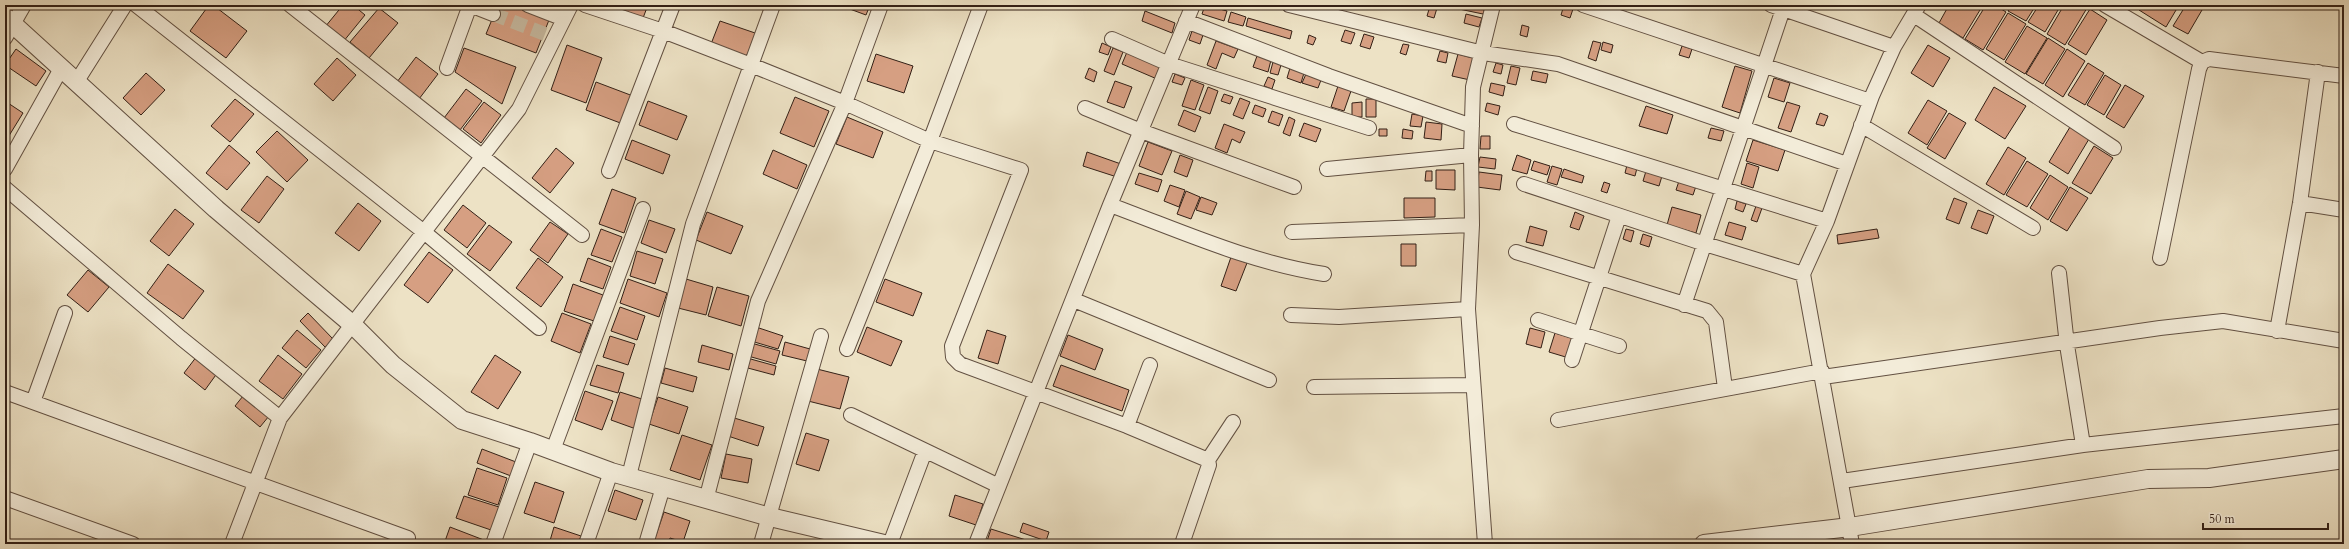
<svg xmlns="http://www.w3.org/2000/svg" width="2349" height="549" font-family="Cardo,serif">
<style>
.building{fill:#d69f82;stroke:#332016}
.lines{fill:none;stroke-linecap:round;stroke-linejoin:round}
.minor-tunnel{stroke:#c8bba2;stroke-width:14;stroke-dasharray:14 7;stroke-linecap:butt}
.minor-casing{stroke:#625042;stroke-width:16}
.tertiary-casing{stroke:#625042;stroke-width:20}
.minor{stroke:#f3ecd9;stroke-width:14}
.tertiary{stroke:#f3ecd9;stroke-width:18}
</style>
<rect width="100%" height="100%" fill="#ede2c5"/>
<filter id="stains"><feTurbulence type="fractalNoise" baseFrequency=".005" numOctaves="4"/><feColorMatrix values="0 0 0 0 .2 0 0 0 0 .09 0 0 0 0 .02 0 0 0 .5 -.17"/></filter>
<radialGradient id="worn" r=".72"><stop offset=".6" stop-color="#630" stop-opacity="0"/><stop offset="1" stop-color="#630" stop-opacity=".3"/></radialGradient>
<!-- building -->
<path class="building" d="M209,5H213L247,31L226,58L190,31Z
M343,5H353L365,15L343,42L325,27Z
M498,5H510L549,20L536,53L486,34Z
M626,5H648L643,18L624,12Z
M839,5H870L866,15Z
M1205,5L1227,11L1224,21L1202,14Z
M1460,5H1486L1483,14L1459,9Z
M1564,5L1573,9L1570,18L1561,15Z
M1949,5H1983L1963,38L1939,23Z
M1986,5H1995L2006,12L1983,50L1965,39Z
M2012,5H2036L2026,21L2008,11Z
M2039,5H2061L2045,32L2028,22Z
M2064,5H2082L2087,8L2065,45L2047,34Z
M2142,5H2179L2166,27L2139,10Z
M2186,5H2195L2202,10L2188,34L2173,26Z
M1430,6L1437,8L1434,18L1427,16Z
M379,8L398,23L369,58L350,42Z
M2090,9L2107,20L2086,55L2068,44Z
M1145,11L1175,23L1172,33L1142,21Z
M1231,12L1246,17L1243,26L1228,22Z
M2008,13L2026,24L2004,60L1986,49Z
M1466,14L1482,18L1479,27L1464,23Z
M1248,18L1292,31L1290,39L1246,26Z
M720,21L758,34L749,58L711,44Z
M1522,25L1529,27L1527,37L1520,35Z
M2027,26L2047,38L2025,74L2005,62Z
M1345,30L1355,33L1351,44L1341,41Z
M1192,31L1203,35L1200,44L1189,40Z
M1364,34L1374,37L1370,49L1360,46Z
M1309,35L1316,38L1313,45L1307,43Z
M2048,38L2065,49L2043,84L2026,74Z
M1216,41L1238,49L1234,58L1222,53L1216,69L1207,65Z
M1593,41L1601,43L1596,61L1588,58Z
M1603,42L1613,45L1611,53L1601,50Z
M1102,43L1111,47L1108,55L1099,52Z
M1403,44L1409,45L1406,55L1400,53Z
M567,45L602,58L586,103L551,90Z
M1928,45L1950,58L1933,87L1911,73Z
M1682,46L1692,49L1689,58L1679,55Z
M464,48L516,67L502,104L455,72Z
M1113,48L1123,52L1114,75L1104,71Z
M16,49L46,71L36,86L5,65Z
M2067,49L2085,61L2063,97L2045,85Z
M1440,51L1448,53L1446,63L1437,61Z
M1127,52L1162,67L1157,79L1122,64Z
M876,54L913,66L904,93L867,81Z
M1458,54L1476,59L1470,80L1452,76Z
M1257,56L1271,60L1268,72L1253,67Z
M416,57L438,74L419,99L397,82Z
M337,58L356,75L333,101L314,84Z
M1273,62L1281,65L1278,75L1270,73Z
M1496,63L1503,65L1501,74L1493,72Z
M2088,63L2104,73L2085,105L2068,95Z
M1511,66L1520,68L1516,85L1507,83Z
M1735,66L1752,71L1740,113L1722,107Z
M1089,68L1097,72L1094,82L1085,78Z
M1290,68L1304,73L1301,83L1287,78Z
M1533,71L1548,74L1546,83L1531,80Z
M146,73L165,90L141,115L123,98Z
M1175,74L1185,78L1182,85L1172,82Z
M1306,74L1321,80L1318,88L1302,83Z
M2105,75L2121,85L2104,115L2087,105Z
M1268,77L1275,80L1272,89L1264,86Z
M1774,78L1790,83L1784,102L1768,97Z
M1191,80L1204,85L1195,110L1182,106Z
M1115,81L1132,87L1124,108L1107,102Z
M596,82L633,96L623,124L586,110Z
M1491,83L1505,86L1503,96L1489,92Z
M2125,85L2144,96L2124,128L2106,117Z
M1338,86L1351,91L1344,111L1331,107Z
M1208,87L1218,91L1210,114L1199,110Z
M1994,87L2026,106L2005,139L1975,120Z
M466,89L482,101L460,130L444,118Z
M1224,94L1233,97L1230,104L1221,101Z
M795,97L829,111L814,147L780,133Z
M1240,98L1250,102L1243,119L1233,115Z
M235,99L254,114L230,142L211,126Z
M1366,99H1376V117H1366Z
M1928,100L1947,111L1927,145L1908,133Z
M5,101L23,113L7,139L5,138Z
M648,101L687,116L677,140L639,125Z
M484,102L501,115L481,143L463,129Z
M1362,102V117H1352V103Z
M1787,102L1800,106L1791,132L1778,128Z
M1487,103L1500,106L1498,115L1485,111Z
M1255,105L1266,109L1263,117L1252,113Z
M1646,106L1673,115L1667,134L1639,126Z
M1184,110L1201,117L1195,132L1178,125Z
M1272,111L1283,115L1279,126L1268,122Z
M1820,113L1828,116L1824,126L1816,124Z
M1949,113L1966,123L1945,159L1927,148Z
M1412,114L1423,116L1421,127L1410,126Z
M847,117L883,132L873,158L836,144Z
M1289,117L1295,120L1290,136L1283,133Z
M1426,122L1442,124L1441,140L1424,138Z
M1304,123L1321,129L1316,142L1299,136Z
M1224,124L1245,132L1240,143L1232,139L1227,153L1215,148Z
M2070,127L2089,139L2068,174L2049,162Z
M1711,128L1724,131L1721,141L1708,138Z
M1379,129H1387V136H1379Z
M1403,129L1413,131L1412,139L1402,138Z
M277,131L308,160L287,182L256,152Z
M1481,136H1490V149H1480Z
M632,140L670,155L663,174L625,159Z
M1753,140L1785,150L1778,171L1746,161Z
M1148,142L1172,151L1162,175L1139,166Z
M229,145L250,163L227,190L206,173Z
M2094,146L2113,158L2091,194L2072,183Z
M2008,147L2026,158L2004,195L1986,184Z
M556,148L574,163L550,193L532,178Z
M773,150L807,165L797,189L763,174Z
M1087,152L1121,164L1117,177L1083,166Z
M1180,155L1193,160L1187,177L1174,172Z
M1517,155L1531,160L1527,174L1512,170Z
M1480,157L1496,159L1495,169L1478,167Z
M1534,161L1550,166L1547,175L1531,170Z
M2027,161L2048,174L2027,207L2006,195Z
M1747,163L1759,167L1753,188L1741,184Z
M1627,165L1637,168L1635,176L1625,173Z
M1552,166L1562,169L1557,185L1547,182Z
M1564,169L1584,176L1582,183L1561,177Z
M1436,170H1455V190L1436,189Z
M1426,171H1432V181H1425Z
M1646,171L1662,176L1659,186L1643,181Z
M1479,172L1502,175L1500,190L1477,187Z
M1139,173L1162,180L1158,192L1135,184Z
M2050,175L2068,187L2048,220L2030,208Z
M267,176L284,189L259,223L241,210Z
M1679,181L1696,186L1693,195L1676,190Z
M1604,182L1610,184L1607,193L1601,191Z
M1170,185L1185,190L1179,207L1164,201Z
M2070,187L2088,198L2067,231L2050,221Z
M612,189L636,198L624,233L599,224Z
M1186,191L1200,197L1191,219L1177,214Z
M1201,197L1217,203L1212,215L1196,210Z
M1404,198H1435V217L1404,218Z
M1954,198L1967,203L1959,224L1946,219Z
M1737,201L1746,204L1743,212L1735,209Z
M358,203L381,221L359,251L335,233Z
M463,205L486,223L467,248L444,230Z
M1756,206L1762,208L1757,222L1751,220Z
M1672,207L1701,215L1696,233L1667,225Z
M175,209L194,224L169,256L150,241Z
M1978,210L1994,216L1987,234L1971,228Z
M707,212L743,226L731,254L696,240Z
M1575,212L1584,216L1579,230L1570,227Z
M649,220L675,229L666,253L641,243Z
M550,222L568,234L548,263L530,250Z
M1729,222L1746,227L1742,240L1725,235Z
M489,225L512,242L490,271L467,254Z
M1530,226L1547,231L1543,246L1526,242Z
M601,229L622,237L612,262L591,255Z
M1626,229L1634,231L1631,242L1623,239Z
M1877,229L1879,238L1838,244L1837,235Z
M1643,234L1652,237L1649,247L1640,244Z
M1401,244H1416V266H1401Z
M637,251L663,259L655,284L630,276Z
M429,252L453,270L428,303L404,285Z
M1231,257L1247,263L1236,291L1221,286Z
M538,258L563,277L541,307L516,288Z
M588,258L611,267L603,289L580,281Z
M168,264L204,291L183,319L147,293Z
M88,270L109,287L88,312L67,295Z
M628,279L667,293L659,317L620,303Z
M686,279L713,287L706,315L678,308Z
M885,279L922,293L913,316L876,302Z
M573,284L603,295L594,321L564,311Z
M717,287L749,296L741,326L708,316Z
M620,307L645,316L637,340L611,331Z
M308,313L333,339L325,347L300,321Z
M562,313L591,324L580,353L551,341Z
M756,327L783,336L778,349L751,341Z
M867,327L902,341L891,366L857,352Z
M1530,328L1545,332L1541,348L1526,344Z
M297,330L321,350L306,368L282,348Z
M987,330L1006,336L998,364L978,358Z
M1555,333L1575,339L1569,358L1549,352Z
M1068,335L1103,349L1095,370L1060,356Z
M610,336L635,344L628,365L603,357Z
M785,342L810,349L807,361L782,355Z
M751,343L780,351L776,364L748,356Z
M702,345L733,354L729,370L698,362Z
M278,355L302,374L283,399L259,381Z
M495,355L521,372L498,409L471,392Z
M197,356L218,372L205,390L184,373Z
M747,358L776,366L774,375L744,367Z
M597,365L624,373L618,393L590,385Z
M1061,365L1129,390L1122,411L1053,386Z
M665,368L697,377L693,392L661,383Z
M817,369L849,377L840,409L808,401Z
M585,391L613,401L602,430L575,420Z
M620,392L645,400L636,429L611,420Z
M243,396L269,416L260,427L235,406Z
M658,397L688,407L679,434L649,424Z
M731,417L764,427L758,446L725,435Z
M806,433L829,440L819,471L796,464Z
M682,435L712,445L700,480L670,470Z
M482,449L516,462L511,476L477,463Z
M726,454L752,459L748,483L721,478Z
M477,468L507,478L498,505L468,495Z
M535,482L564,492L554,523L524,513Z
M615,490L643,500L636,520L608,511Z
M955,495L983,504L976,525L949,516Z
M464,496L499,507L491,530L456,518Z
M664,512L690,521L683,542L670,538L668,544H653Z
M1023,523L1049,532L1046,541L1020,532Z
M450,527L489,542L488,544H444Z
M554,527L581,536L578,544H549Z
M991,529L1026,540L1025,544H986Z"/>
<g class="lines">
<!-- minor-tunnel -->
<path class="minor-tunnel" d="M493,14L545,34"/>
<!-- minor casing -->
<g class="minor-casing">
<path id="minor" d="M136,5L424,232L539,328
M290,5L582,235
M470,5L493,14
M528,5L564,19
M585,5L663,31L751,65L845,103L930,141L1021,170L952,346L953,357L960,364L1127,426L1208,460L1209,465L1182,544
M1289,5L1483,53L1558,64L1847,164
M1583,5L1870,101
M1784,5L1783,9L1894,47
M2105,5L2202,62
M1914,15L2114,148
M1186,21L1329,76L1472,126
M5,38L24,5
M1112,39L1169,64L1369,128
M447,68L470,5
M77,81L125,5
M1085,108L1141,131L1294,187
M1514,124L1827,221
M1861,125L2033,228
M5,169L62,67
M1327,169L1471,155
M609,171L673,5
M1524,184L1705,244L1803,274
M5,188L181,338L280,418
M2300,203L2344,210
M1110,205C1181,231 1248,262 1324,274
M1292,232L1472,225
M1516,252L1707,311L1716,322L1725,388
M2160,258L2199,69L2202,62L2209,59L2344,76
M2059,273L2067,345L2083,445
M1074,300L1269,380
M1684,305L1783,9L1771,5
M1291,315L1339,317L1468,309
M1538,320L1619,346
M2277,331L2300,203L2318,72
M847,349L930,141L981,5
M1572,360L1619,216
M1823,377L2160,328L2223,321L2344,341
M1314,387L1472,385
M5,392L408,538
M33,402L65,313
M851,415L999,486
M1558,420L1822,371
M1127,426L1150,365
M553,450L643,209
M1208,460L1233,422
M629,476L693,224L773,5
M1842,481L2083,445L2344,416
M5,498L133,544
M706,500L758,301L845,103L881,5
M232,544L280,418L519,109L571,5
M493,544L530,442
M586,544L611,472
M646,544L663,487
M761,544L821,336
M890,544L925,451
M976,544L1110,205L1193,5
M1485,544L1468,309L1472,225L1471,155L1473,87L1493,5
M1852,544L1803,274L1827,221L1872,96L1894,47L1919,5"/>
</g>
<!-- tertiary casing -->
<g class="tertiary-casing">
<path id="tertiary" d="M5,17L216,209L353,325L393,365L462,420L530,442L611,472L770,517L884,544
M1704,544L1850,527L2148,479L2209,478L2344,459"/>
</g>
<!-- minor -->
<use href="#minor" class="minor"/>
<!-- tertiary -->
<use href="#tertiary" class="tertiary"/>
</g>
<!-- margin -->
<rect width="2349" height="549" fill="none" stroke="#ede2c5" stroke-width="20"/>
<rect x="6" y="6" width="2337" height="537" fill="none" stroke="#332016" stroke-width="2"/>
<rect x="10" y="10" width="2329" height="529" fill="none" stroke="#332016"/>
<!-- scale -->
<path d="M2203 523v6h125v-6" fill="none" stroke="#332016" stroke-width="2"/>
<text x="2209" y="523" font-size="12" fill="#332016" stroke="#f3ecd9" stroke-width="3" paint-order="stroke">50 m</text>
<rect width="100%" height="100%" filter="url(#stains)"/>
<rect width="100%" height="100%" fill="url(#worn)"/>
</svg>
